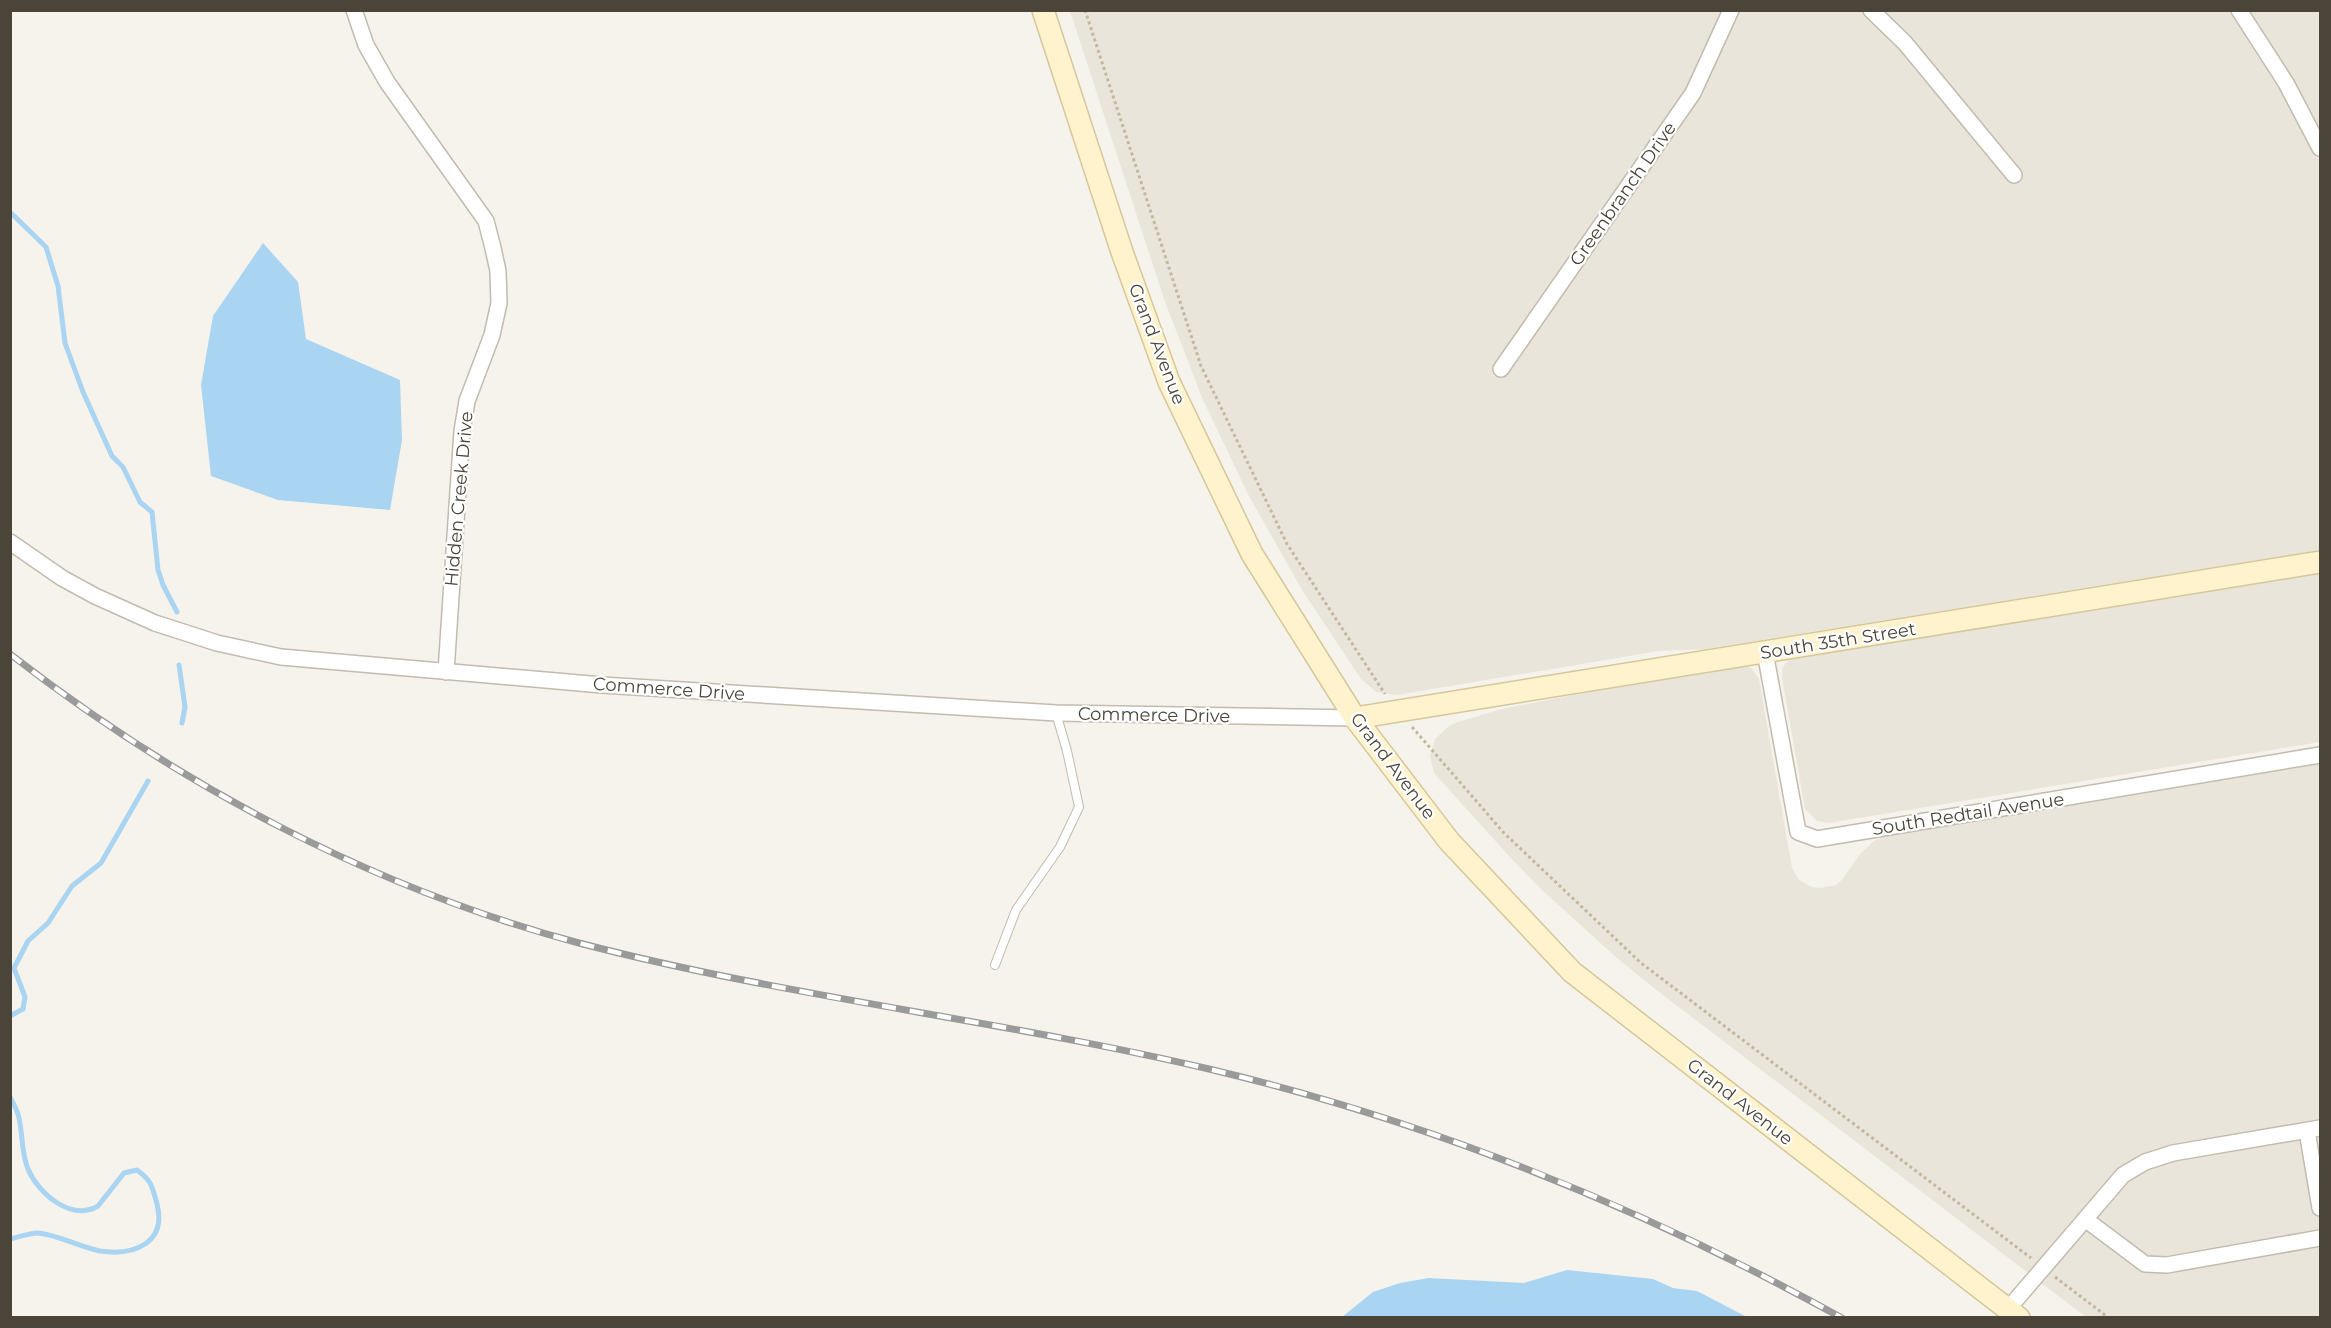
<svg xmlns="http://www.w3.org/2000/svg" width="2331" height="1328" font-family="Montserrat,sans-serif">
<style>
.residential{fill:#eae5da}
.water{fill:#a9d4f2}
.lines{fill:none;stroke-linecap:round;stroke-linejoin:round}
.stream{stroke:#a9d4f2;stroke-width:5}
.lane-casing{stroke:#c2bbae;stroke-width:10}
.street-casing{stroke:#c2bbae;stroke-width:18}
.secondary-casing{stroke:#d6c79b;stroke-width:24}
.path{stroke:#c4b79f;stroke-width:3;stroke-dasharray:3 3;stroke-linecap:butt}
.lane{stroke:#fff;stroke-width:8}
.street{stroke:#fff;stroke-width:15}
.secondary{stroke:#fff3cd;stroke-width:21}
.rail-casing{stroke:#9a9a9a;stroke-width:7}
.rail{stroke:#fff;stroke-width:4.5;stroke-dasharray:14;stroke-linecap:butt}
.labels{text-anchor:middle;stroke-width:4.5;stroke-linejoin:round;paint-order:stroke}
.street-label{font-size:18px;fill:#4b4439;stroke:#fff}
</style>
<rect width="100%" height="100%" fill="#f6f3ec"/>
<!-- residential -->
<path class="residential" d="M1070,11H2320V550L1705,649L1659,651L1397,695L1376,692L1361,679L1302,590L1249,496L1203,400L1165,302Z
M2320,569V742L1829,823L1817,821L1805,809L1782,678L1783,667L1790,658Z
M1736,663L1751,668L1759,679L1792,868L1799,880L1812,887L1820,888L1836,885L1842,880L1860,854L1875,840L1887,836L2320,764V1317H2086L1655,989L1617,958L1543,891L1509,856L1434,773L1430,756L1435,739L1449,726L1458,722L1502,709Z"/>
<!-- water -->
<path class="water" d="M263,243L298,282L306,339L400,380L402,440L390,510L278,500L211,476L201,385L213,316Z
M1567,1270L1653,1279L1673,1288L1697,1291L1747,1317H1342L1373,1292L1400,1283L1429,1278L1524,1283Z"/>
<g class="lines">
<!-- stream -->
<path class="stream" d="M10,212L46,247L58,286L65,343L83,392L112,456L123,467L140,502L152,512L158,570L163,585L177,612
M179,665L185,707L182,723
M10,1016L23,1009L25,997L14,968L28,941L48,923L72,886L101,863L148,781
M10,1097C13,1103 18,1111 19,1118C23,1135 21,1152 28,1169C38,1193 71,1222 98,1206L124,1173L137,1170C152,1181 152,1186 157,1204C167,1243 134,1256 100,1251C79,1247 59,1235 38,1233C29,1233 19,1237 10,1239"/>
<!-- lane casing -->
<g class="lane-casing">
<path id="lane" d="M995,965L1016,910L1060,847L1079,807L1067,751L1056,713"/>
</g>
<!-- street casing -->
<g class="street-casing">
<path id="street" d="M354,10L366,45L387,82L486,221L493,248L498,271L499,303L492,335L467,401L462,431L446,672
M1871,10L1905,43L2014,175
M2239,10L2286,83L2320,148
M1501,369L1693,93L1731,10
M10,542L62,578L95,596L155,623L217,643L281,657L602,685L1056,713L1355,718
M1765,652L1798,832L1817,839L2320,755
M2307,1131L2320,1208
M2085,1219L2145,1264L2167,1265L2320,1238
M2008,1309L2123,1175L2145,1162L2173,1153L2320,1128"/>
</g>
<!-- secondary casing -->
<g class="secondary-casing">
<path id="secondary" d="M1043,10L1122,252L1169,382L1252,554L1355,718L1449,841L1572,972L2019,1318
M1355,718L2320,562"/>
</g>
<!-- path -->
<path class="path" d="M1085,10L1201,366L1287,544L1385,694
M1412,727L1504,833L1641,963L2031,1258
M2055,1277L2109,1318"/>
<!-- lane -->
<use href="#lane" class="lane"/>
<!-- street -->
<use href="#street" class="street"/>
<!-- secondary -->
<use href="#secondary" class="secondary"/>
<!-- rail casing -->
<g class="rail-casing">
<path id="rail" d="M10,654C179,785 372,888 579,943C786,997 1001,1020 1209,1069C1433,1122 1641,1207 1842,1318"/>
</g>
<!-- rail -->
<use href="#rail" class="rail"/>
</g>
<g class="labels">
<!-- street labels -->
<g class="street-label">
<text transform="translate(1623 194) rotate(-55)" y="6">Greenbranch Drive</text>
<text transform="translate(1157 344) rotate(69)" y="6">Grand Avenue</text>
<text transform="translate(459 499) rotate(-85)" y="6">Hidden Creek Drive</text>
<text transform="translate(1838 641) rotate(-9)" y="6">South 35th Street</text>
<text transform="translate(669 689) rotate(4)" y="6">Commerce Drive</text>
<text transform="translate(1154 715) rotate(1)" y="6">Commerce Drive</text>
<text transform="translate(1393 766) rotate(53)" y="6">Grand Avenue</text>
<text transform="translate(1968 814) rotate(-9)" y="6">South Redtail Avenue</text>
<text transform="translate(1740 1102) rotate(38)" y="6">Grand Avenue</text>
</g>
</g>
<!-- border -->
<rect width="2331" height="1328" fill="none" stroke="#4b4439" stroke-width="24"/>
</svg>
